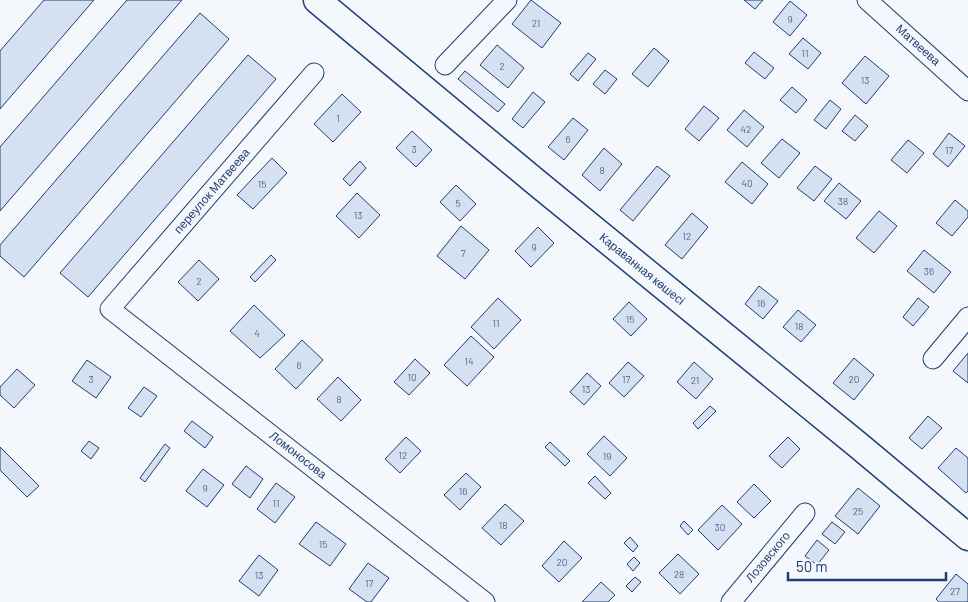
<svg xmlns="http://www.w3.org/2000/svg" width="968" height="602" font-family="Barlow,sans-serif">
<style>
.building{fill:#d5e0f0;stroke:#1d3f73}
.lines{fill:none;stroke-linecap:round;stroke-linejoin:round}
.minor-casing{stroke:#1d3f73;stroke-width:21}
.secondary-casing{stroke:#1d3f73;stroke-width:29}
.minor{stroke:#f4f7fb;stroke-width:19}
.secondary{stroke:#f4f7fb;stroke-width:26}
.labels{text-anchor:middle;stroke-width:4;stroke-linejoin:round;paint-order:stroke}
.number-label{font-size:10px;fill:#4b6792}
.street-label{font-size:12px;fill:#1d3f73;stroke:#f4f7fb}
</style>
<rect width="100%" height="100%" fill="#f4f7fb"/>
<!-- building -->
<path class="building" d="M44,0H94L0,109V51Z
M127,0H182L0,211V147Z
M531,0L561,23L542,48L512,24Z
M744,0H763L755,9Z
M790,1L807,15L790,36L773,22Z
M200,13L229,39L24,277L0,256V245Z
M803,38L821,53L808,69L789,54Z
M497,45L524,68L508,88L480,65Z
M654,48L669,61L648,87L632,74Z
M754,52L774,68L765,79L745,63Z
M588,53L596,59L578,81L570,74Z
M248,55L276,79L88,297L60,273Z
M865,56L889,76L866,104L842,83Z
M605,70L617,79L605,94L593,84Z
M465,71L505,104L498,112L458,79Z
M792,87L807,100L796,113L780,100Z
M533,92L545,102L523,128L512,119Z
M342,94L361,112L333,142L314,124Z
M830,100L841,109L826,129L814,120Z
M704,106L719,118L699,141L685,129Z
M744,110L764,127L747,147L727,130Z
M855,115L868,126L855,141L842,131Z
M573,118L588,130L564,160L548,147Z
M412,131L432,150L416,167L396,148Z
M949,133L965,146L948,167L933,154Z
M782,139L800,153L779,178L761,163Z
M908,140L924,153L907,173L891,160Z
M604,148L622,164L600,191L582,175Z
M272,158L287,173L253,209L237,195Z
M360,161L366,168L350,186L343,179Z
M742,162L768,184L752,204L725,182Z
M657,166L670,176L633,221L620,210Z
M815,166L832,179L814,201L797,188Z
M839,183L861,201L846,219L824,201Z
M456,185L476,204L460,221L440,202Z
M357,193L380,215L359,238L336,216Z
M955,200L968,211V217L952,236L936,223Z
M879,211L897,226L874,253L856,238Z
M692,213L708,227L682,259L665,245Z
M461,226L489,250L465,279L437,256Z
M538,227L554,243L531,267L515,251Z
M924,250L951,272L934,293L907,271Z
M271,255L276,260L255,282L250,277Z
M199,260L219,279L198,301L178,282Z
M759,286L778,301L763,319L745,304Z
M498,298L521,320L494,349L471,327Z
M918,298L929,307L913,326L903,317Z
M629,302L647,319L631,336L613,319Z
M254,305L285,335L260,358L230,331Z
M798,310L816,325L801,342L783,327Z
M471,336L494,357L467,386L444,365Z
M302,340L323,360L296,389L275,369Z
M968,353V383L953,371Z
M854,358L874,375L854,400L833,383Z
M415,359L430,373L409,395L394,382Z
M87,360L111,377L96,398L72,381Z
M628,362L644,376L624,397L609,383Z
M694,362L713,379L696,399L677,382Z
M17,369L35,385L14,408L0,395V387Z
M587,373L601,386L584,405L570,392Z
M338,377L361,400L341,421L317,399Z
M144,387L157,396L141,417L128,408Z
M710,406L716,411L698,429L693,423Z
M928,416L942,428L922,449L909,438Z
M192,421L213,437L205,448L184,431Z
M604,436L627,458L610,476L587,454Z
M406,437L421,451L400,473L385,459Z
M788,437L800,449L782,468L769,456Z
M89,441L99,448L91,459L81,451Z
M550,442L570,461L565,466L545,447Z
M165,444L170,448L145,482L140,478Z
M0,447L39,486L27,497L0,470Z
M956,448L968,458V491L966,493L938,468Z
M246,466L263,479L250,498L232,484Z
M203,469L224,485L207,507L186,491Z
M466,473L481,487L460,510L444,495Z
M595,476L611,493L605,499L588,483Z
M276,483L295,497L275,523L257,509Z
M754,484L771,501L754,518L737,502Z
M858,488L880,506L858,534L835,516Z
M505,504L524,521L501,545L482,528Z
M722,505L742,524L718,550L698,530Z
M684,521L693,530L688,535L680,526Z
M316,522L346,544L330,566L299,544Z
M832,522L845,532L835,544L822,534Z
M630,537L638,546L633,552L624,543Z
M817,540L829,550L817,565L805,556Z
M564,541L582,558L559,582L542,566Z
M678,554L699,574L680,594L659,573Z
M259,555L278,570L259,596L239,581Z
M634,557L640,563L633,571L627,564Z
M368,563L389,578L371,602H367L349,589Z
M956,574L968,584V602H939L936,599Z
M635,577L641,582L632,592L626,586Z
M601,582L615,595L608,602H582Z"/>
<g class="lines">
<!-- minor casing -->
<g class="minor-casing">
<path id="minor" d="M867,0L968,91
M445,65L507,0
M314,73L110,309L485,602
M933,359L968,317
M731,602L805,513"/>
</g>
<!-- secondary casing -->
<g class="secondary-casing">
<path id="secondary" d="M317,0L537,183L858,445L968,537"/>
</g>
<!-- minor -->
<use href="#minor" class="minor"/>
<!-- secondary -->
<use href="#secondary" class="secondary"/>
</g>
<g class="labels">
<!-- number labels -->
<g class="number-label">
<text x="790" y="23">9</text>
<text x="536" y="27">21</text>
<text x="805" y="57">11</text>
<text x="502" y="70">2</text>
<text x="865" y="84">13</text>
<text x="338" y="122">1</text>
<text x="746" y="133">42</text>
<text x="568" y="143">6</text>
<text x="414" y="153">3</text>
<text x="949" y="154">17</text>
<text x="602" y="174">8</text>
<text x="747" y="187">40</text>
<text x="262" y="188">15</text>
<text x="843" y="205">38</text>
<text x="458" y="207">5</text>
<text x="358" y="219">13</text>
<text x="687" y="240">12</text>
<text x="534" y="251">9</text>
<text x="463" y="257">7</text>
<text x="929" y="275">36</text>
<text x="199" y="285">2</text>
<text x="761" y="307">16</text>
<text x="630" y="323">15</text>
<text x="496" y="327">11</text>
<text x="799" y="330">18</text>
<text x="257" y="337">4</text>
<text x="469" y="365">14</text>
<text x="299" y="369">6</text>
<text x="412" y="381">10</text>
<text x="91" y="383">3</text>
<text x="626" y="383">17</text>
<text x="854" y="383">20</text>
<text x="695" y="384">21</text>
<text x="586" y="393">13</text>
<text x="339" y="403">8</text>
<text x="403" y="459">12</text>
<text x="607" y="460">19</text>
<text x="205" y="492">9</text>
<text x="463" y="495">16</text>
<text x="276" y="507">11</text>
<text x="858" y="515">25</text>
<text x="503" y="529">18</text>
<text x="720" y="531">30</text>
<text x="323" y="548">15</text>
<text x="562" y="566">20</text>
<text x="679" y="578">28</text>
<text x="259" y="579">13</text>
<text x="369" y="587">17</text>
<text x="955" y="595">27</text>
</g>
<!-- street labels -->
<g class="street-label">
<text transform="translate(918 45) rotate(42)" y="4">Матвеева</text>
<text transform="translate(212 191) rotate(-49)" y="4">переулок Матвеева</text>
<text transform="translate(642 269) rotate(39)" y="4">Караванная көшесі</text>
<text transform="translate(298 455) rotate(38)" y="4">Ломоносова</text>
<text transform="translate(768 557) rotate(-50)" y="4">Лозовского</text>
</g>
</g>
<!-- scale -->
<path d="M788 572v8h158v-8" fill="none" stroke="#1d3f73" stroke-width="2.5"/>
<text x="796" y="572" font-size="15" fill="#1d3f73" stroke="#f4f7fb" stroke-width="4" paint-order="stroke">50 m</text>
</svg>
